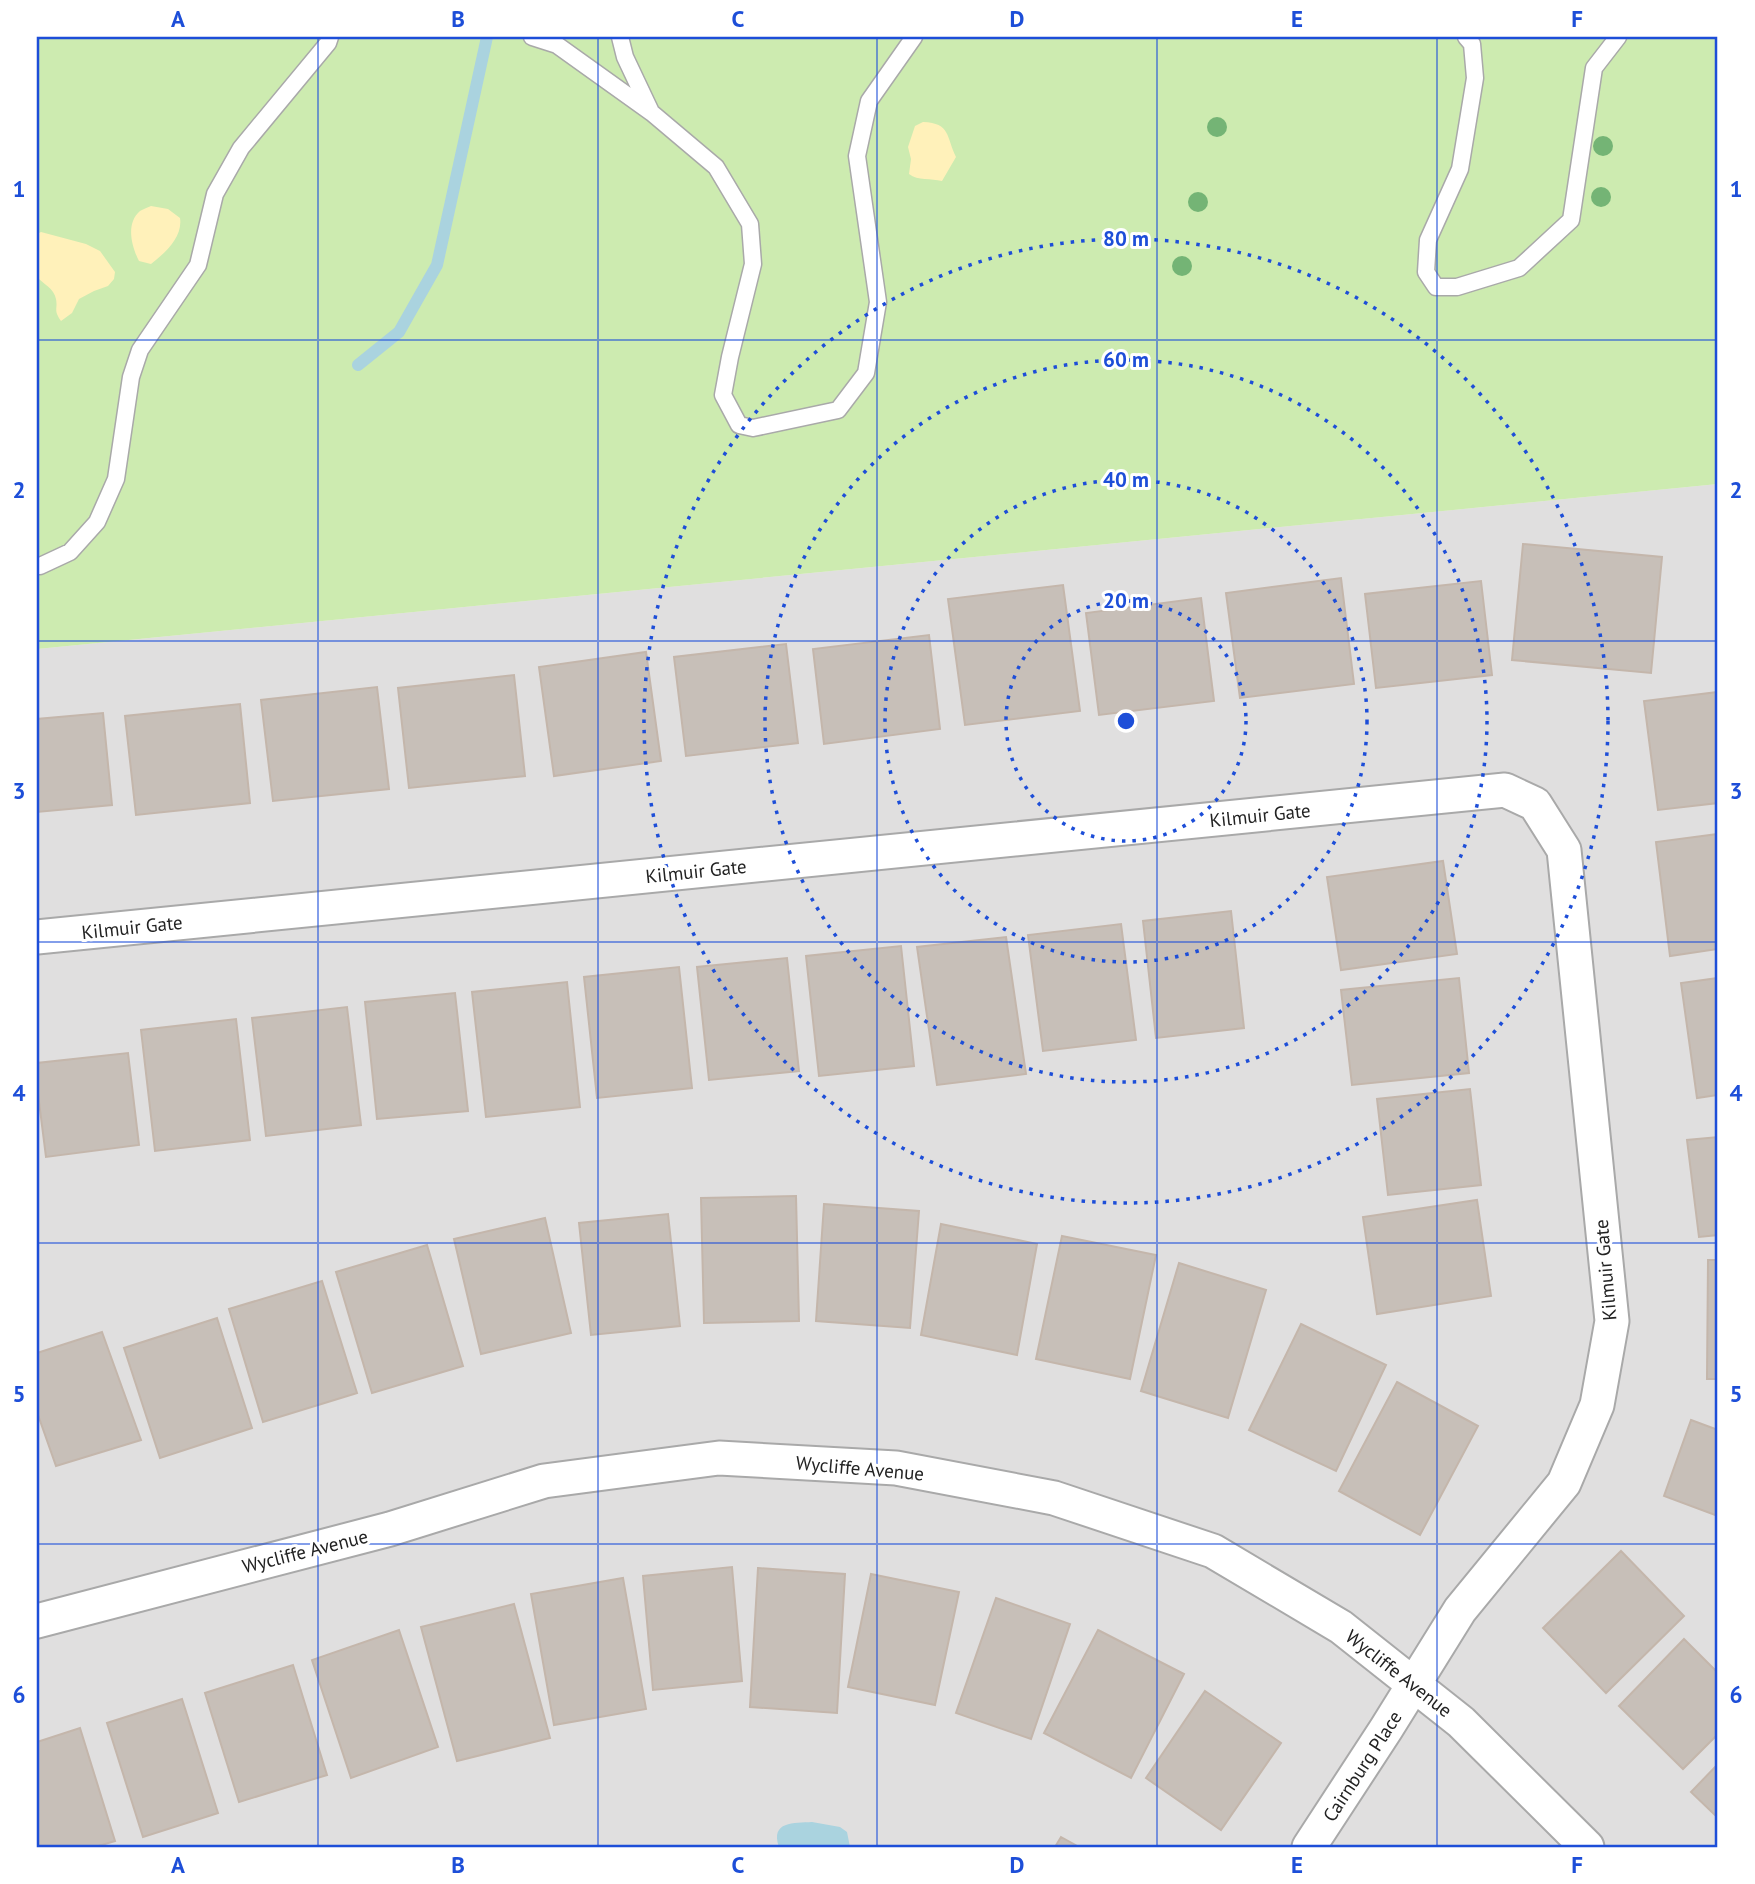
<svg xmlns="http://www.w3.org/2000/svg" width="1755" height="1884" font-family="'PT Sans',sans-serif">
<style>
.residential{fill:#e0dfdf}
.grass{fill:#cdebb0}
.sand{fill:#fff1ba}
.water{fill:#aad3df}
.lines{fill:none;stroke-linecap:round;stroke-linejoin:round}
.stream{stroke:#aad3df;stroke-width:12}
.building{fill:#c7bfb8;stroke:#c4b6ab;stroke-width:2}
.service-casing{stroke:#a9a9a9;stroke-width:19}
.minor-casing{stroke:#a9a9a9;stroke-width:37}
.service{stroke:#fff;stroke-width:16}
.minor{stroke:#fff;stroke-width:33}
.tree{fill:#74b475}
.grid{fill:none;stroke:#1d4ed8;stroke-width:2;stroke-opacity:0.55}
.ring{fill:none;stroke:#1d4ed8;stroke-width:3.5;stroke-dasharray:3.5 7}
.labels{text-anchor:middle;stroke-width:6;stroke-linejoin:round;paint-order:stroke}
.street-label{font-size:19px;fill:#222;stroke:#fff}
.centre{fill:#1d4ed8;stroke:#fff;stroke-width:3.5}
.ring-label{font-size:21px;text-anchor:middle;font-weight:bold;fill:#1d4ed8;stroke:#fff;stroke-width:6;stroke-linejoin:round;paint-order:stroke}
.neatline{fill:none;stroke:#1d4ed8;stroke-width:2.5}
.grid-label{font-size:23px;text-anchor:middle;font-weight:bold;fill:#1d4ed8}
</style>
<rect width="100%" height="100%" fill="#f2efe9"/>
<!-- residential -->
<path class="residential" d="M1718,484V1847H37V649Z"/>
<!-- grass -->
<path class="grass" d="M37,37H1718V484L37,649Z"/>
<!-- sand -->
<path class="sand" d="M923,122C951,123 946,137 956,157L942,181C931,178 918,181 909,174L911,159L908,147L915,126Z
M151,206L168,209L180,218C183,237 165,253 151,264L139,261C132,247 125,224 140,211C143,209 147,208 151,206Z
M41,232L86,244L100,251L115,272L114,279L108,286L94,291L79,299L72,313L61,321C53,309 58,310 56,299C54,288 43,284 37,277V234Z"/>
<!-- water -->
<path class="water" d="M812,1822L840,1827L847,1832L850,1847H779C770,1821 794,1823 812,1822Z"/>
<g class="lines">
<!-- stream -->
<path class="stream" d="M358,365L399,332L437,265L487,37"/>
</g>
<!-- building -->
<path class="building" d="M1523,544L1662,557L1651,673L1512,660Z
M1341,578L1354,684L1240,698L1226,593Z
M1481,581L1492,675L1376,688L1365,594Z
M1063,585L1080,711L965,725L948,599Z
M1201,598L1214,701L1099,715L1086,613Z
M929,635L940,729L824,744L813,649Z
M786,644L798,743L686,756L674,657Z
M646,652L661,761L554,776L539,667Z
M514,675L525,776L409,788L398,688Z
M377,687L389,789L273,801L261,700Z
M1718,692V803L1658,810L1644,701Z
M240,704L250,803L136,815L125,716Z
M103,713L112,805L37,812V719Z
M1718,834V949L1670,956L1656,842Z
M1443,861L1457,954L1341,970L1327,877Z
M1231,911L1244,1028L1156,1038L1143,921Z
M1121,924L1136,1040L1043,1051L1028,935Z
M1006,937L1026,1074L937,1085L917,947Z
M901,946L914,1066L819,1076L806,956Z
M787,958L799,1071L709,1080L697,967Z
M679,967L692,1088L597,1098L584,977Z
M1459,978L1469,1073L1352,1085L1341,990Z
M1718,978V1095L1697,1098L1681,983Z
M567,982L580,1107L486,1117L472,992Z
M455,993L468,1111L377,1119L365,1002Z
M347,1007L361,1125L266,1136L252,1018Z
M236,1019L250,1140L155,1151L141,1030Z
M128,1053L139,1145L46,1157L37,1086V1063Z
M1470,1089L1481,1185L1388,1195L1377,1099Z
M1718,1137V1235L1699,1237L1687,1140Z
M796,1196L799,1321L704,1323L701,1198Z
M1477,1200L1491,1296L1377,1314L1363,1217Z
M824,1204L919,1211L910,1328L816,1321Z
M668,1214L680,1326L591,1335L579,1223Z
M545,1218L571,1333L481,1354L454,1239Z
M941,1224L1037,1244L1017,1355L921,1335Z
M1062,1236L1156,1255L1130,1379L1036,1359Z
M427,1245L463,1366L372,1393L336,1272Z
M1708,1260H1718V1379H1707Z
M1179,1263L1266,1290L1228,1418L1141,1391Z
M322,1281L357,1393L263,1422L229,1309Z
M217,1318L252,1428L160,1458L124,1348Z
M1301,1324L1386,1365L1336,1471L1249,1430Z
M102,1332L141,1440L56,1466L37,1412V1353Z
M1397,1382L1478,1426L1420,1535L1339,1491Z
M1691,1420L1718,1430V1516L1664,1496Z
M1621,1551L1684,1616L1606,1693L1543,1628Z
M732,1567L742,1681L653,1690L643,1576Z
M758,1568L845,1574L837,1713L750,1707Z
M871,1574L959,1592L935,1705L848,1687Z
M623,1578L646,1709L554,1725L531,1594Z
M996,1598L1070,1624L1031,1739L956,1713Z
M514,1604L550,1738L457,1761L421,1627Z
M399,1630L438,1747L351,1778L312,1660Z
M1098,1630L1184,1674L1131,1778L1044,1733Z
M1684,1639L1718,1673V1734L1683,1769L1619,1706Z
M293,1665L327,1775L239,1802L205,1693Z
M1205,1691L1281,1743L1221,1830L1146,1778Z
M182,1699L218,1813L143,1837L107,1723Z
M80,1728L115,1841L95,1847H37V1742Z
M1718,1764V1818L1691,1792Z
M1061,1837L1079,1847H1055Z"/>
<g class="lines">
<!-- service casing -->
<g class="service-casing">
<path id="service" d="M532,37L557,45L652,113L716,167L750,224L753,264L730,357L723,395L739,425L753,428L838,410L866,373L878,302L857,156L869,101L914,37
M620,37L625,57L651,112
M1466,37L1472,44L1475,78L1460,169L1428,240L1426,272L1436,287H1457L1519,268L1571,220L1594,68L1618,37
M37,566H40L70,552L97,522L116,479L131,377L140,350L198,265L215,194L241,148L328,43L330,37"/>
</g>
<!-- minor casing -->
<g class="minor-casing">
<path id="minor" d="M37,937L1505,790L1535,804L1564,850L1612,1321L1597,1405L1564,1483L1460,1610L1386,1729L1309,1847
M37,1621L390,1529L544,1481L719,1458L896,1468L1054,1498L1213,1551L1341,1627L1461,1722L1587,1847"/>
</g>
<!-- service -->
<use href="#service" class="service"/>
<!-- minor -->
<use href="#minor" class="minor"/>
</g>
<!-- trees -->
<g class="tree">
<circle cx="1217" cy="127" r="10"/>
<circle cx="1603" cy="146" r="10"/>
<circle cx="1601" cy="197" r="10"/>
<circle cx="1198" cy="202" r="10"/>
<circle cx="1182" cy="266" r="10"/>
</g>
<!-- grid -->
<path class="grid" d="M318,37V1847M598,37V1847M877,37V1847M1157,37V1847M1437,37V1847M37,340H1718M37,641H1718M37,942H1718M37,1243H1718M37,1544H1718"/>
<!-- distance rings -->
<g class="ring">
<circle cx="1126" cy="721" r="120"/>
<circle cx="1126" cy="721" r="241"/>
<circle cx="1126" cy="721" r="361"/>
<circle cx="1126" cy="721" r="482"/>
</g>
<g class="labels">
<!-- street labels -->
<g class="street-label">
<text transform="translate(1260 815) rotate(-6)" y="7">Kilmuir Gate</text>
<text transform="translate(696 871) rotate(-6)" y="7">Kilmuir Gate</text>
<text transform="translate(132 927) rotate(-6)" y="7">Kilmuir Gate</text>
<text transform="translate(1605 1270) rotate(-95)" y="7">Kilmuir Gate</text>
<text transform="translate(860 1468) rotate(5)" y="7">Wycliffe Avenue</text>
<text transform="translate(305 1551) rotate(-14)" y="7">Wycliffe Avenue</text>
<text transform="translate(1399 1673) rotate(38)" y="7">Wycliffe Avenue</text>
<text transform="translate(1362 1766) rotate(-57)" y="7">Cairnburg Place</text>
</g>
</g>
<circle cx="1126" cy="721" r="10" class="centre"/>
<g class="ring-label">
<text x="1126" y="246">80 m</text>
<text x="1126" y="367">60 m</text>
<text x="1126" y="487">40 m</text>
<text x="1126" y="608">20 m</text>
</g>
<!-- border -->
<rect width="1755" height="1884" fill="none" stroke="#ffffff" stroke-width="77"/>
<rect x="38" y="38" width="1678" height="1808" class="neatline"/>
<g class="grid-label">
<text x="178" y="27">A</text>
<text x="458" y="27">B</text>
<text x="738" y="27">C</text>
<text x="1017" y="27">D</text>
<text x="1297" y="27">E</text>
<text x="1577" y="27">F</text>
<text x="19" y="197">1</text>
<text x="1736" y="197">1</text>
<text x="19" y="498">2</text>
<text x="1736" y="498">2</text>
<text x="19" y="799">3</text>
<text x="1736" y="799">3</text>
<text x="19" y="1101">4</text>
<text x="1736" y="1101">4</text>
<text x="19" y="1402">5</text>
<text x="1736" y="1402">5</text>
<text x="19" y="1703">6</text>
<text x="1736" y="1703">6</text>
<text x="178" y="1873">A</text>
<text x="458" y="1873">B</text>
<text x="738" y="1873">C</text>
<text x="1017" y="1873">D</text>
<text x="1297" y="1873">E</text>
<text x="1577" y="1873">F</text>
</g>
</svg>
